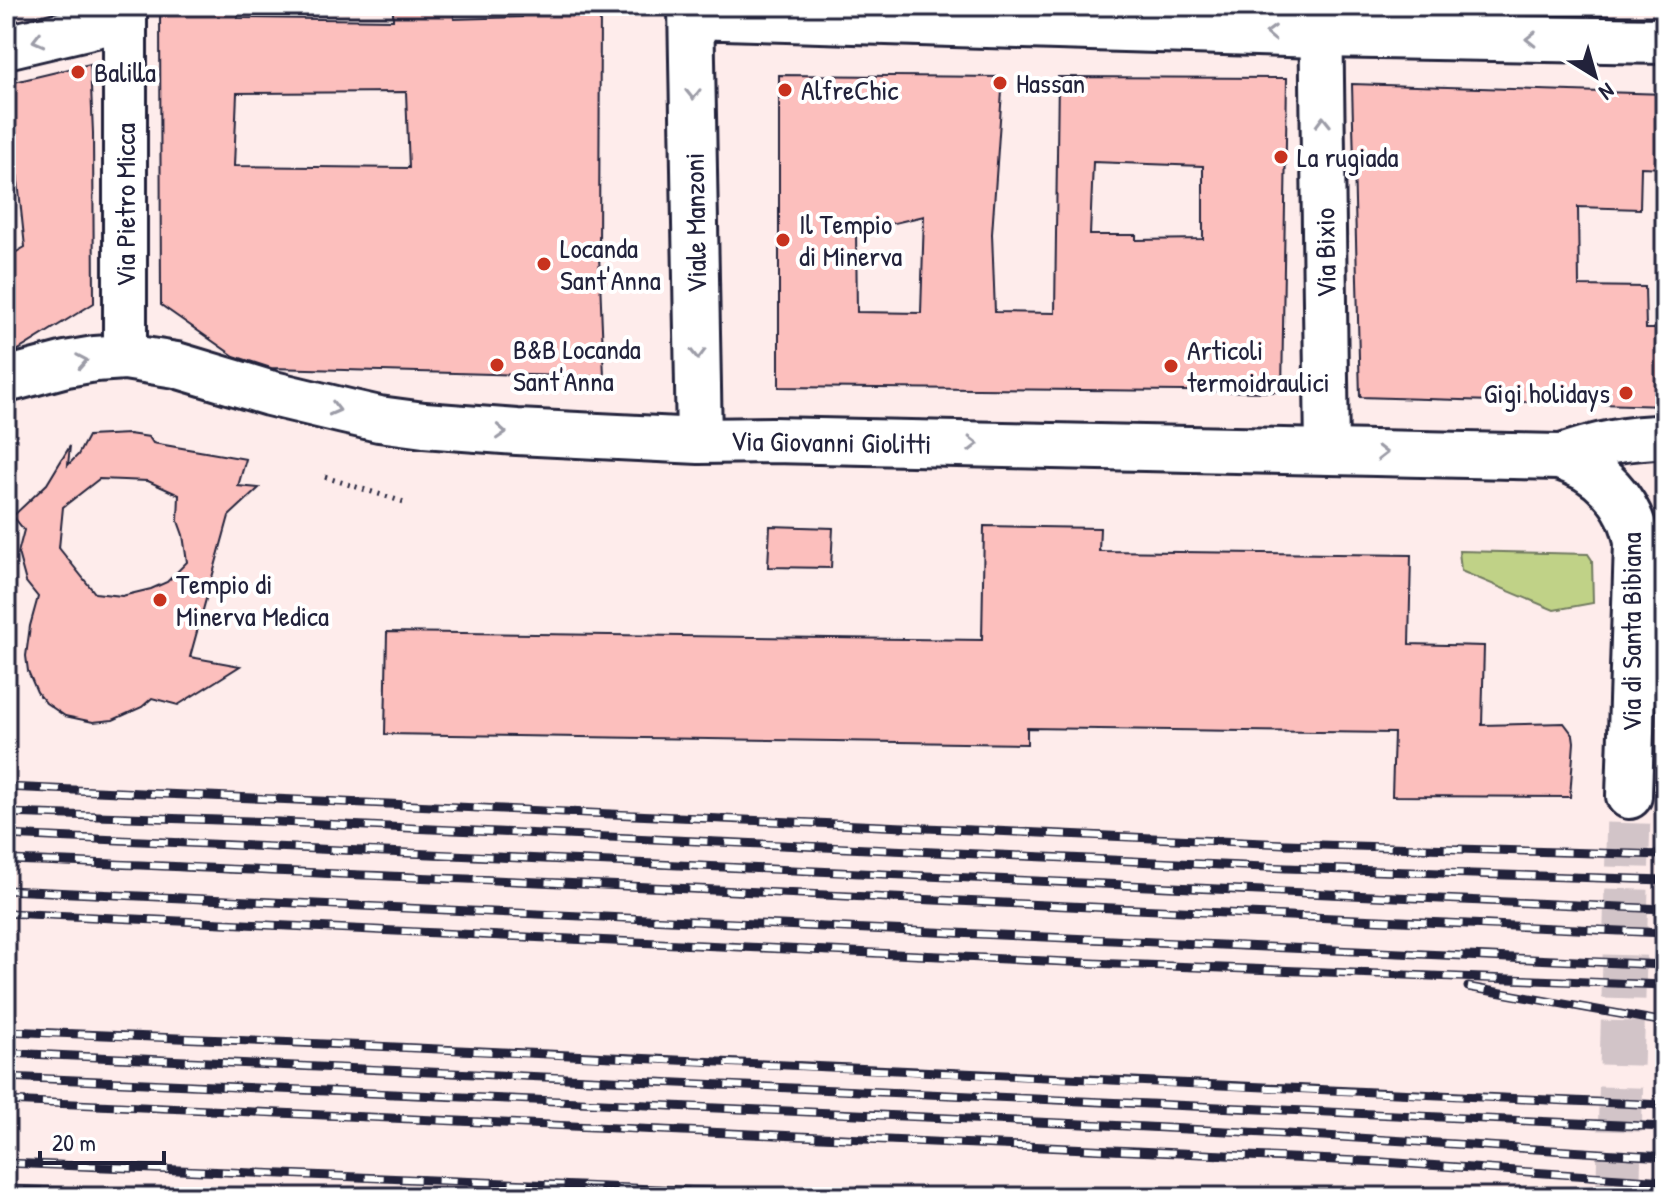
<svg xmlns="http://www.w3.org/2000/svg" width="1671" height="1203" font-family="'Patrick Hand',sans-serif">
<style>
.green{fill:#c0d287;stroke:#717a61;stroke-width:2}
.building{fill:#fcbfbd;stroke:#22223b;stroke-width:2;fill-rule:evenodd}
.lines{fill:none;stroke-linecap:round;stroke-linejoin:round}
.secondary-tunnel{stroke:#d2c4c8;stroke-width:44;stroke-dasharray:44 22;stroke-linecap:butt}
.street-casing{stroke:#22223b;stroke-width:48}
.secondary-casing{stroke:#22223b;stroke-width:50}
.path{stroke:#22223b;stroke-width:5;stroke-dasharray:2 6;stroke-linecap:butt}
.street{stroke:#fff;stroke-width:42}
.secondary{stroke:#fff;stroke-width:44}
.rail-casing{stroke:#22223b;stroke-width:9}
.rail{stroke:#fff;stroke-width:6;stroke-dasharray:18;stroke-linecap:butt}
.oneway{stroke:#9c9ca7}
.poi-dot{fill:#c8321e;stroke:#fff;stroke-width:3}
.labels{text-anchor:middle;stroke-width:8;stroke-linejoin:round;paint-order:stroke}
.poi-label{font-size:28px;fill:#22223b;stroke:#fff;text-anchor:start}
.street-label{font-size:28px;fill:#22223b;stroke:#fff}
</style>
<rect width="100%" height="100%" fill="#feeceb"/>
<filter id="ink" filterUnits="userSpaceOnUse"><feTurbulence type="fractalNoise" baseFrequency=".0125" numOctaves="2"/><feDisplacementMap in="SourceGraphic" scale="16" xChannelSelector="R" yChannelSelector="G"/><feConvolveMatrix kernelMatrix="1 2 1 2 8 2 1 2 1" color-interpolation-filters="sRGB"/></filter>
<g filter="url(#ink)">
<!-- green -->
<path class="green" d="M1459,551L1588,554L1592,560L1593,603L1554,610L1461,571Z"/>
<!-- building -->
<path class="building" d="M160,6H238V18L393,20V6H453L454,19L522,17V6H600L599,255L604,377L271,368L234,356L161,305ZM406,92L409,168L234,166L237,93Z
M90,64L93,133L94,303L15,352L6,354V258L25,247L15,153L6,155V84Z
M779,75L1003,77L992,234L995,312L1055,313L1058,77L1287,78L1282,392L779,387ZM1093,162L1203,166V239L1136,240V235H1090ZM924,216L921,313L857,312L856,232Z
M1352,84L1665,94V168L1641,167L1640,209L1578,207L1579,286L1645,287L1646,329H1665V406L1360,397Z
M129,434L149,437L153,443L246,459L238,486L259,488L229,516L190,657L240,666L178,705L152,698L142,707L113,720L93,722L65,716L46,703L37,692L28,671L26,656L30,626L38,597L26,582L18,553L24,530L13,516L47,484L70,446L68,465L78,455L88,436ZM99,479L148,481L179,495L178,521L183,535L187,562L167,582L151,589L122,596L95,593L59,548L63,507Z
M770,526L833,528L831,568L768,567Z
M984,526L1100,528L1099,551L1411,555L1409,644L1484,646L1482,725L1564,723L1573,735L1574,742L1570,797L1392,796L1394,733L1027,728V744L385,734L387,632L982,640Z"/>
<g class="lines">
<!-- secondary-tunnel -->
<path class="secondary-tunnel" d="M1618,1197L1629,796"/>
<!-- street casing -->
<g class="street-casing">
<path id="street" d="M125,6V357
M1321,6L1327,452
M6,47L125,19
M1559,457C1594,444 1628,437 1665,437"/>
</g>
<!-- secondary casing -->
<g class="secondary-casing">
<path id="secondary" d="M691,6L699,441
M691,16L1321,35L1665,41
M6,380L66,364L95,359L125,357L176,365L269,393L344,411L379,419L424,425L517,432L699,441L772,440L1559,457C1599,469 1631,501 1637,543L1629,796"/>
</g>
<!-- path -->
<path class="path" d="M325,477L407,503"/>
<!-- street -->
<use href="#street" class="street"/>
<!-- secondary -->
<use href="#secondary" class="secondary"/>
<!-- rail casing -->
<g class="rail-casing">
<path id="rail" d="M6,787L1285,844L1665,855
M6,813L279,822L1286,868L1665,880
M6,835L1665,909
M6,860C169,865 332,875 494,880L1665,933
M6,890L1665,965
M6,913L1090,963L1665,985
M1468,987L1665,1022
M6,1031C128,1037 251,1040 373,1046C803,1067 1234,1087 1665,1105
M6,1053L1665,1127
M6,1077L1106,1125L1324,1136L1665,1157
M6,1101L1382,1162L1665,1181
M6,1163L854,1197
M6,1189L212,1197"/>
</g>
<!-- rail -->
<use href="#rail" class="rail"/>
</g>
<!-- one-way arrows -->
<defs><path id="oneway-chevron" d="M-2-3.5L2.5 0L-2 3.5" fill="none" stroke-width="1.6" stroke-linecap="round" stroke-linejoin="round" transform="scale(2)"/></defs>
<g class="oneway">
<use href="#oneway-chevron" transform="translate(1271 33) rotate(-178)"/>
<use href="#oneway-chevron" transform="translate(1531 39) rotate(-179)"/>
<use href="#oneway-chevron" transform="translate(38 40) rotate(166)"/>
<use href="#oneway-chevron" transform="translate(693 94) rotate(89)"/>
<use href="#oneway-chevron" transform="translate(1323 122) rotate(-91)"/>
<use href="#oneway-chevron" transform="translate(698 354) rotate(89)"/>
<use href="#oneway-chevron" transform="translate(82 361) rotate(-10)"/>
<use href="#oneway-chevron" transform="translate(335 409) rotate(14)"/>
<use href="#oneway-chevron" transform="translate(501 432) rotate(3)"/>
<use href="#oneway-chevron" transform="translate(973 444) rotate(1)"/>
<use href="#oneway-chevron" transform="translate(1382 453) rotate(1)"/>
</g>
</g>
<!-- markers -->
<g class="poi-dot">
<circle cx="78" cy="72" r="8"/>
<circle cx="1000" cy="83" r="8"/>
<circle cx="785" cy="90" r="8"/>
<circle cx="1281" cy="157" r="8"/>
<circle cx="783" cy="240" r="8"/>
<circle cx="544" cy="264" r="8"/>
<circle cx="497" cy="365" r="8"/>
<circle cx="1171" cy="366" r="8"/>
<circle cx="1626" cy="393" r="8"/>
<circle cx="160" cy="600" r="8"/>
</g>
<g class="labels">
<!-- poi labels -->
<g class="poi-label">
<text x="94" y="82">Balilla</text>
<text x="1016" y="93">Hassan</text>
<text x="801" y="100">AlfreChic</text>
<text x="1297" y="167">La rugiada</text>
<text x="799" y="234">Il Tempio<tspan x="799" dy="32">di Minerva</tspan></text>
<text x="560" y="258">Locanda<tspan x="560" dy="32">Sant'Anna</tspan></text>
<text x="513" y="359">B&amp;B Locanda<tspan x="513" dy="32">Sant'Anna</tspan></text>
<text x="1187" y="360">Articoli<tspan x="1187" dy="32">termoidraulici</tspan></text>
<text x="1610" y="403" text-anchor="end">Gigi holidays</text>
<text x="176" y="594">Tempio di<tspan x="176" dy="32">Minerva Medica</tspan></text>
</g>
<!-- street labels -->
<g class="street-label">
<text transform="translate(125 205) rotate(-90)" y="10">Via Pietro Micca</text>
<text transform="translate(695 223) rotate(-91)" y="10">Viale Manzoni</text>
<text transform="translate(1325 253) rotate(-91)" y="10">Via Bixio</text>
<text transform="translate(831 442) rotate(1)" y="10">Via Giovanni Giolitti</text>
<text transform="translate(1631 632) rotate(-90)" y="10">Via di Santa Bibiana</text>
</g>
</g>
<!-- margin -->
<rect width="1671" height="1203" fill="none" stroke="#fff" stroke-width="32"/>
<rect x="16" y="16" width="1639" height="1171" fill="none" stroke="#22223b" stroke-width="3" filter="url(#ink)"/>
<!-- north arrow -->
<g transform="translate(1595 76) rotate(143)" stroke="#ffffff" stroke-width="6" paint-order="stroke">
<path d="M0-6L14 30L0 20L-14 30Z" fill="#22223b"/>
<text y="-12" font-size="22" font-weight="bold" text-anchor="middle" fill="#22223b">N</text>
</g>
<!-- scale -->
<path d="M40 1151v12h124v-12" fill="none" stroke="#22223b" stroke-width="4"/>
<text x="52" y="1151" font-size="24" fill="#22223b" stroke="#ffffff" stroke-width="6" paint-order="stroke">20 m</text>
</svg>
